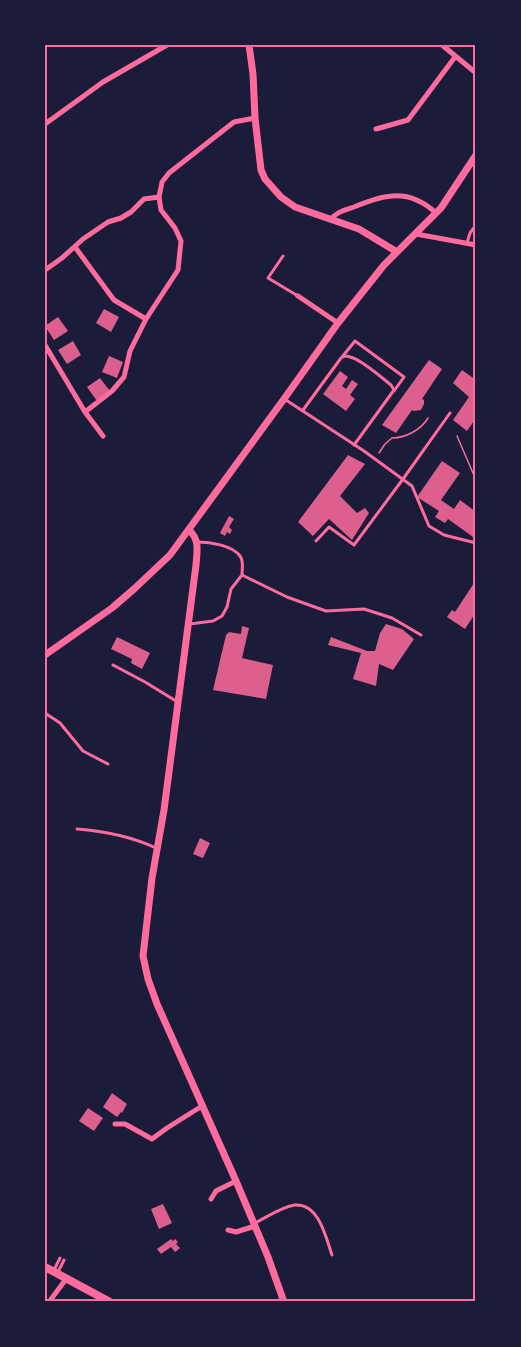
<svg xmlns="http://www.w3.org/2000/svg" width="521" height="1347" font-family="Manrope,sans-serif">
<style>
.building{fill:#dd5f8e}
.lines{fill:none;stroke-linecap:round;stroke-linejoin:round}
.path{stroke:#ff6b9d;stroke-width:1.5}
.service{stroke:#ff6b9d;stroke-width:3}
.minor{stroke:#ff6b9d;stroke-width:5}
.tertiary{stroke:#ff6b9d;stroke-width:7}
.secondary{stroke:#ff6b9d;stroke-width:8}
.neatline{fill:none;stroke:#ff6b9d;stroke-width:2}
</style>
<rect width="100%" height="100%" fill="#1b1b3a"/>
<!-- building -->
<path class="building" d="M104,309L119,317L111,332L96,323Z
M58,317L68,331L54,340L45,326Z
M73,341L81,355L67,364L58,350Z
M109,356L123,362L117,378L102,372Z
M429,360L442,369L422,399L424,400V404L421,410L414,411L412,410L396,433L382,425Z
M462,370L476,380V418L467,431L453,420L469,397L453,383Z
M340,371L348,377L342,386L346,389L352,380L358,384L350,395L355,399L346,411L323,394Z
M100,378L110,391L97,401L87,387Z
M348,455L365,464L340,496L357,513L365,508L369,513L352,540L329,519L313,536L298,522Z
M442,461L460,473L441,500L454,509L460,500L476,512V533L473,537L448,519L445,523L435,517L439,511L417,497Z
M229,516L234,519L229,527L232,530L230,534L227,532L225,536L220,533Z
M476,580V612L465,629L447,617L452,610L455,612Z
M386,624L402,629L414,639L393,670L379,664L376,686L353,679L361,653L328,645L331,637L367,651H375L380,633Z
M242,626L249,628L242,658L273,665L266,699L213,690L226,635L229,632L241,634Z
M117,637L150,653L142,669L131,663L132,659L111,649Z
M200,838L210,843L203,858L193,854Z
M112,1093L127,1104L122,1113L121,1112L117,1117L103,1107Z
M88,1108L103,1118L94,1131L79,1121Z
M163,1204L172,1223L159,1229L151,1209Z
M171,1239L173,1241L175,1239L178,1242L176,1244L180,1248L175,1252L171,1247L161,1254L157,1249Z"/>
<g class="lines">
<!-- path -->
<path class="path" d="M457,436L476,480
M379,453L385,444L392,438C405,438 421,430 428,418"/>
<!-- service -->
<path class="service" d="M467,243L470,233L476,225
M283,256L268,278L298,296
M342,357L355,341L404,377L394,391
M286,400L364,451L412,486L429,526L444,535L476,543
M303,410L341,358C345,356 345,355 350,357C361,359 382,378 391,385L394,390L354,445
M316,541L329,527L354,545L403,479L450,413
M198,542C209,542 232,545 240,556C244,561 242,569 242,575L287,597L326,611L364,609L392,618L421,635
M190,624L213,621L222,616L227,607L231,589L242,575
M113,665L145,682L176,701
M45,713L60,723L83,751L108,764
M77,829C104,831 130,836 156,848
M255,1223C267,1217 281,1207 295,1205C319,1203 326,1238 332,1255
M54,1270L60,1258
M58,1272L64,1260"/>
<!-- minor -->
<path class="minor" d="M442,45L476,73
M45,124L103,82L167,45
M376,129L408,120L455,57
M330,220C336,212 345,210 354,207C385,194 409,188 436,213
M416,234L476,245
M75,247L114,300L146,319
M45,270L62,258L83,239L108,222L121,218L131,212L144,199L159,197
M298,296L338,323
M45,345L85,412L103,436
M85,412L112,391L124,377L130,351L146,319L178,270L181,241L175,228L161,210L159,197L162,182L169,173L234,122L255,118
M115,1124H125L152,1139L167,1128L202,1106
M211,1199L216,1191L236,1181
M228,1230L236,1232L255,1226
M49,1302L66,1279"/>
<!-- tertiary -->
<path class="tertiary" d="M249,45L253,74L255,118L261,170L265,179L281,197L295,207L359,229L397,252
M189,530C200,540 197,551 196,565L164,810L152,878L143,956L148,979L157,1004L236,1181L268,1257L284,1302
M45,655L112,608L134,589L170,555L284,399L338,323L384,265L441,208L476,155"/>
<!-- secondary -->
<path class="secondary" d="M45,1267L110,1302"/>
</g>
<!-- border -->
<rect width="521" height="1347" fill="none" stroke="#1b1b3a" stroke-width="93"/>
<rect x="46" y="46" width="428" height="1254" class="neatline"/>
</svg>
